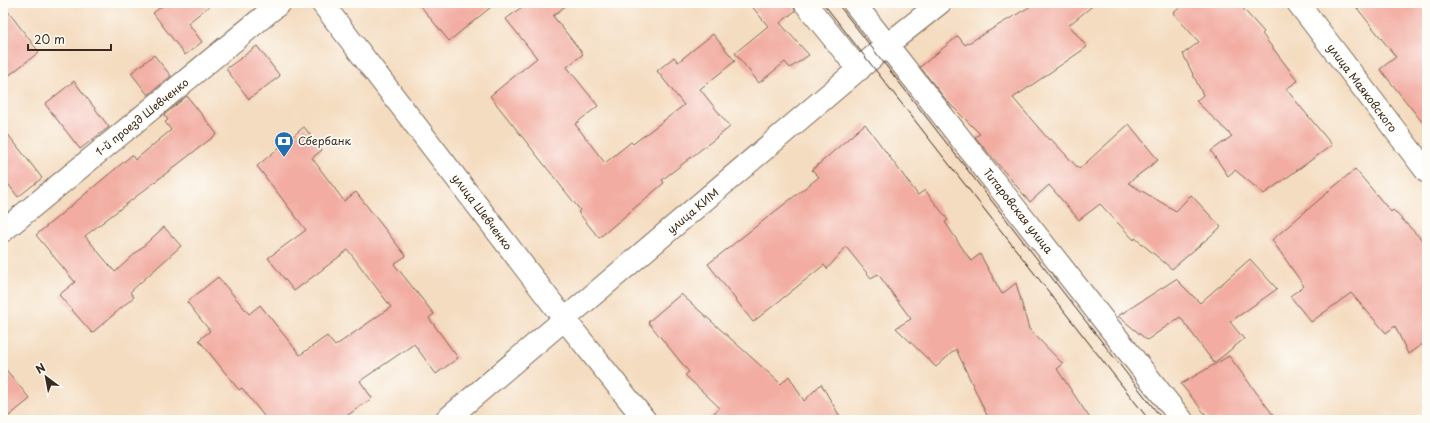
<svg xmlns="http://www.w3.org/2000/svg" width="1430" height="423" font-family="'Playpen Sans',sans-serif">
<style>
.building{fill:#f2aca1}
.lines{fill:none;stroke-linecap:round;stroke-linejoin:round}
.minor-casing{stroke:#7c6857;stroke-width:24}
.minor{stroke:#fff;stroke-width:22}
.tram{stroke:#3b2a1e;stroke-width:1}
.labels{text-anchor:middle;stroke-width:3.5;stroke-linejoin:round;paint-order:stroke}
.street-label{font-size:11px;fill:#3b2a1e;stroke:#fdfcf7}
.poi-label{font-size:11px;fill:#3b2a1e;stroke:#fdfcf7;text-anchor:start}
</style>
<rect width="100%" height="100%" fill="#fdfcf7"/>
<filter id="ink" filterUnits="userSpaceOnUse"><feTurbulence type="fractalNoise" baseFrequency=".025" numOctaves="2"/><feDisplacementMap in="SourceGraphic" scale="8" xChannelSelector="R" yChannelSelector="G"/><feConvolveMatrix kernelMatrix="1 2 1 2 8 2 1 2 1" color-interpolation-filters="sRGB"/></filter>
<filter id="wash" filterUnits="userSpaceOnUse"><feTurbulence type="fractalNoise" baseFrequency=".012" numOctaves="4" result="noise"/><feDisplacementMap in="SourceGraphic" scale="16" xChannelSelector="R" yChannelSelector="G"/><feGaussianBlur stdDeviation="0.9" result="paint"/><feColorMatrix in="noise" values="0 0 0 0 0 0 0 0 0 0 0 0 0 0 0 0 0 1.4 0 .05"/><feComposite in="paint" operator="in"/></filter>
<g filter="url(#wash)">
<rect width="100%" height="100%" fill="#f4dcc0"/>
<g id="blocks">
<!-- building -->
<path class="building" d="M166,3H213L188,23L202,42L185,55L153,13Z
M418,3H496L449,41Z
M527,3H569L553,16L583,54L567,67L598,106L575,124L605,163L631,142L633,144L684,105L657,71L674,57L678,62L713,34L735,61L700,89L730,127L662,180L664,183L599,238L578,212L580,210L490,96L537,58L506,19Z
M749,3H793L795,11L780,23L809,55L790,68L785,62L759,83L735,53L768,26Z
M1036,3H1096L1069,25L1087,47L1013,98L1049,140L1051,139L1079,169L1129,124L1158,160L1128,183L1176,211L1191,195L1221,227L1172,269L1135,238L1134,240L1100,204L1079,220L1049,185L1030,202L975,137L980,134L947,101L920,67L958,36L965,45Z
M1186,3H1238L1264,32L1262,34L1298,81L1286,89L1332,145L1264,194L1235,170L1228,176L1211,151L1232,136L1196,101L1203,95L1183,54L1199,42L1173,13Z
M1353,3H1427V128L1380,69L1396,57Z
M3,5L39,52L3,80Z
M257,46L280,76L249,99L226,69Z
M154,55L171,76L148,95L131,73Z
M74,81L109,127L80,149L45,104Z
M187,96L217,134L85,236L115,272L164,227L181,246L130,292L134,297L92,333L59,295L75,282L36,235L132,155L135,160L171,130L165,122L168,120L164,115Z
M865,124L918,195L925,190L948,220L945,222L971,261L980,254L1002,294L1016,283L1029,329L1063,364L1057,369L1091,420H989L956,349L936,367L896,328L911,319L878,274L871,278L846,247L827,269L824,265L753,322L708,264L819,177L812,170Z
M304,127L322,150L312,158L344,201L356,192L406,256L394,264L434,314L429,318L458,358L436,374L414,344L360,381L372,398L341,420H267L242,388L239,390L199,340L210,331L187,302L218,277L249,314L260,305L300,355L327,336L335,346L391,307L348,250L294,291L268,258L306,230L257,166Z
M3,128L42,178L18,197L3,177Z
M1355,169L1391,212L1393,210L1427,245V341L1408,354L1395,326L1386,333L1351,293L1311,322L1290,296L1304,286L1272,240Z
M1250,259L1277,289L1230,322L1244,339L1214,363L1180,317L1147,340L1118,316L1176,279L1200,303Z
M681,294L781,384L789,376L804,401L821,384L842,420H706L720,408L685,375L689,372L648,322Z
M1229,356L1277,420H1210L1181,384Z
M3,366L30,399L4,420H3Z"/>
</g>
</g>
<g filter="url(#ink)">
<use href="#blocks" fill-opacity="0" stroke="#7c6857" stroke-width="1"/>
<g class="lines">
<!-- minor casing -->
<g class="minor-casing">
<path id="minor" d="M322,3L565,320L645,420
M805,3L859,70
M854,3L1182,420
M1298,3L1427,172
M3,231L280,3
M446,420L887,45L940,3"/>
</g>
<!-- minor -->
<use href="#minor" class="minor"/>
<!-- tram -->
<path class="tram" d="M823,3L1149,420
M837,3L1163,420"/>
</g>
</g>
<!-- icons -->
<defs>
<g id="bank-pin" transform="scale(1)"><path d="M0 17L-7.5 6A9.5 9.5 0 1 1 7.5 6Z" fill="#1f6fb2" stroke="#fdfcf7"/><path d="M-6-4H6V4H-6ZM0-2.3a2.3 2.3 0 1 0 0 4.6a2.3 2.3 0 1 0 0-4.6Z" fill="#fff"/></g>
</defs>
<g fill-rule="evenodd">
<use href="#bank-pin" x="284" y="141"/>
</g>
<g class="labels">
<!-- street labels -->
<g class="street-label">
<text transform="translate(1362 88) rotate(53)" y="4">улица Маяковского</text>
<text transform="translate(142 117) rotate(-39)" y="4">1-й проезд Шевченко</text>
<text transform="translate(693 211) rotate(-40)" y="4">улица КИМ</text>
<text transform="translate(1018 211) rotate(52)" y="4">Титаровская улица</text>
<text transform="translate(482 212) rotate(53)" y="4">улица Шевченко</text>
</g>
<!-- poi labels -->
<g class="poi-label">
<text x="298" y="145">Сбербанк</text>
</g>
</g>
<!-- margin -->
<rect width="1430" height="423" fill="none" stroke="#fdfcf7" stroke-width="16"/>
<!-- north arrow -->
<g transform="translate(46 377) rotate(328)" stroke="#fdfcf7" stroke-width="3" paint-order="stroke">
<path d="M0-3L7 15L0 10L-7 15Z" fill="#3b2a1e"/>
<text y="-6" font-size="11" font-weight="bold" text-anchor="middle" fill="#3b2a1e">N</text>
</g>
<!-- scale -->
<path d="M28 44v6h83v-6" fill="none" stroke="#3b2a1e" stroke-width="2"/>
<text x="34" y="44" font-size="12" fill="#3b2a1e" stroke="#fdfcf7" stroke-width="3" paint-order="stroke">20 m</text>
</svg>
